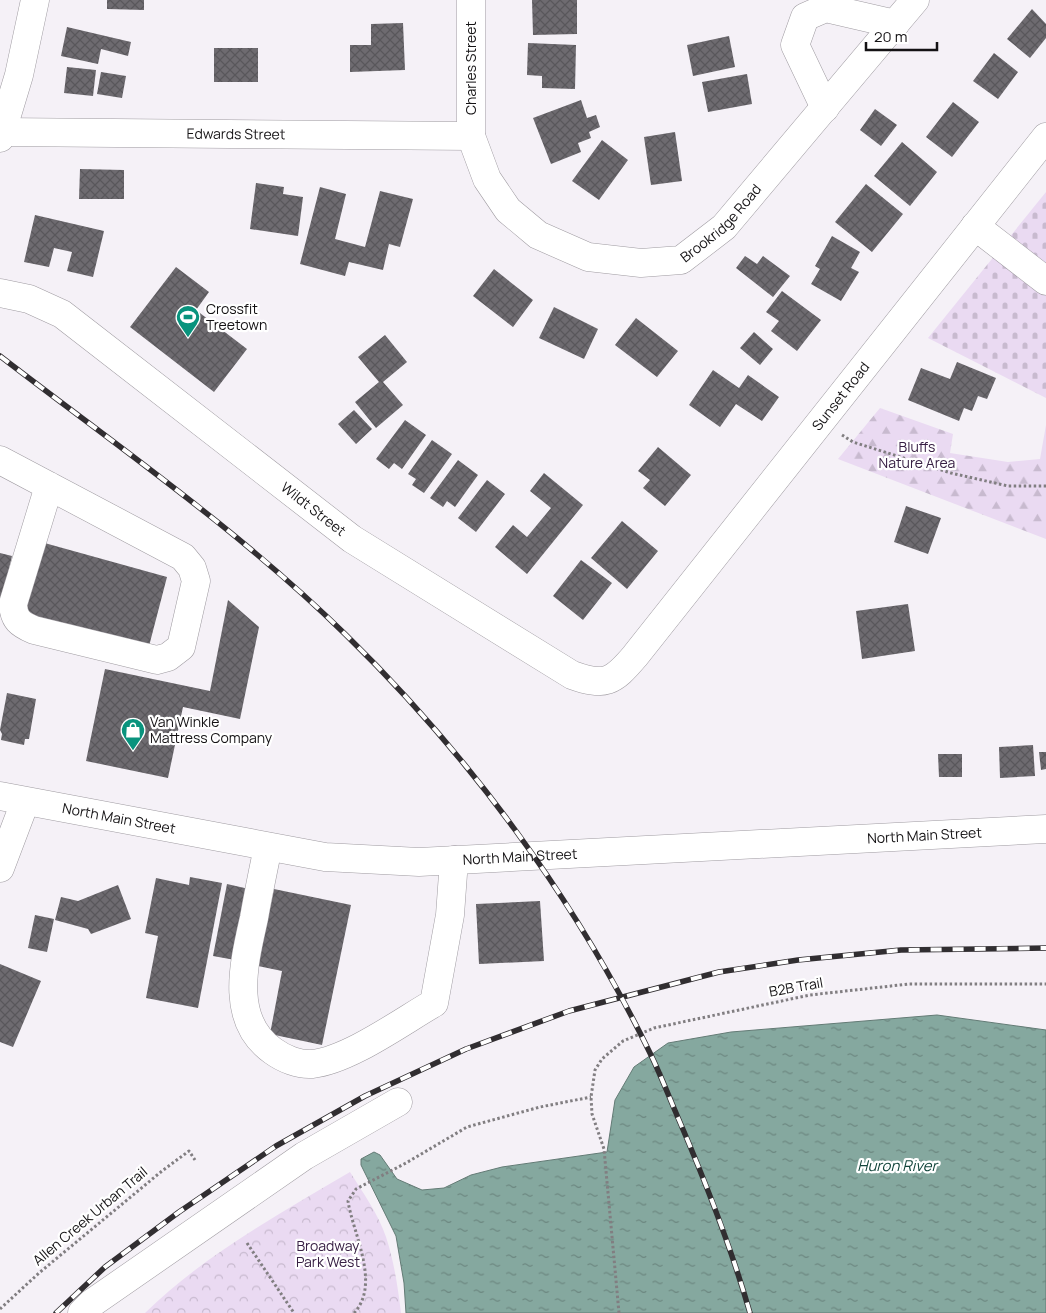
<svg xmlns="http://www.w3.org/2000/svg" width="1046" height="1313" font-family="Manrope,sans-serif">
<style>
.forest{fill:url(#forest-firs)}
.cemetery{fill:url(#cemetery-stones)}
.park{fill:url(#park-crowns)}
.water{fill:url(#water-ripples);stroke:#637b75}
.building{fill:url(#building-cross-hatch)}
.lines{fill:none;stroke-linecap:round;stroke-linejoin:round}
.minor-casing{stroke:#9f9ba1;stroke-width:29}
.major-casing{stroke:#9f9ba1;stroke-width:29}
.path{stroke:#817e81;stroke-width:3;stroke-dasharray:2.5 2.5;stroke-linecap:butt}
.minor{stroke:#fff;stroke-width:28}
.major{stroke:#fff;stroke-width:28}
.rail-casing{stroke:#312e31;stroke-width:5.5}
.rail{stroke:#fff;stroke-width:4;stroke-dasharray:11;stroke-linecap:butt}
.labels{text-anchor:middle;stroke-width:4.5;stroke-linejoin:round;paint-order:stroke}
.street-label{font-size:14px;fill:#141214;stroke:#fff}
.poi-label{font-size:14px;fill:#141214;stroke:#fff;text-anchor:start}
.park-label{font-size:14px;fill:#382044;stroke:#fff}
.water-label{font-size:15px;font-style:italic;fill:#12453b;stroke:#fff}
</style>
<defs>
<pattern id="forest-firs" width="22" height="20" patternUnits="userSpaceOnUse" patternTransform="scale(1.25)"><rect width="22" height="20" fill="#eadaf2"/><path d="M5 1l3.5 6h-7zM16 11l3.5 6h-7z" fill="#c8bacf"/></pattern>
<pattern id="cemetery-stones" width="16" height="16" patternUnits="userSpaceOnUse" patternTransform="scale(1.25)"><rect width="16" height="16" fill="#eadaf2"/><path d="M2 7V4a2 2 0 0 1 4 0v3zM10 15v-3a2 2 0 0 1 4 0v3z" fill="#c8bacf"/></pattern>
<pattern id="park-crowns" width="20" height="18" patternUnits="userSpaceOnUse" patternTransform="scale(1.25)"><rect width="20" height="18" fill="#eadaf2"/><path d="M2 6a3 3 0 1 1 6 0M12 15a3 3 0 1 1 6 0" fill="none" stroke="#c8bacf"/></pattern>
<pattern id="water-ripples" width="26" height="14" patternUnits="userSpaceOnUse" patternTransform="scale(1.25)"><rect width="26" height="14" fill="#85a89f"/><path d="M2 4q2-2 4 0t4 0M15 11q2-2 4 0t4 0" fill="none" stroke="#6c8780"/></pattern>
<pattern id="building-cross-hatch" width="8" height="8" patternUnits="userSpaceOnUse" patternTransform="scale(1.25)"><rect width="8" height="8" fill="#6e6b70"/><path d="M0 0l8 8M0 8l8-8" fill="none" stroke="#59575b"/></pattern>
</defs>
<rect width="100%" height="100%" fill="#f5f1f7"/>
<!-- forest -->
<path class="forest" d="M880,408L953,434L950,453L1008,462L1040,459L1046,425V539L838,459Z"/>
<!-- cemetery -->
<path class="cemetery" d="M1046,192V398L928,338Z"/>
<!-- park -->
<path class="park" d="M350,1172C363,1193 378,1213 386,1237C394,1261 398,1288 401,1313H145C204,1255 279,1214 350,1172Z"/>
<!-- water -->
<path class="water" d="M937,1015L1046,1030V1313H406L404,1283L396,1236L361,1165V1159L374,1152L380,1155L397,1179L422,1190L444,1188L471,1175L502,1167L607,1152L615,1100L634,1067L668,1043L731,1032Z"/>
<!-- building -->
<path class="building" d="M107,0H144V10L107,9Z
M532,0H577V34L533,35Z
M1032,9L1046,24V38L1030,58L1007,39Z
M403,23L405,70L350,72V45H371V24Z
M67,27L131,42L128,56L101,49L98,64L61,56Z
M729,36L735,67L693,76L687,45Z
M528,43L576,45L575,89L542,88V76L527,75Z
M214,48H258V82H214Z
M994,53L1018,72L998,99L973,81Z
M67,67L96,70L93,96L64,93Z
M101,72L126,76L122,98L97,94Z
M747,74L752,104L708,112L702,82Z
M581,100L587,118L596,115L600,127L589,132L591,138L578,143L581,152L551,164L533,118Z
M953,102L979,122L952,157L926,137Z
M875,109L897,125L881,146L860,130Z
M675,132L682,181L651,185L644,137Z
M602,140L628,160L599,200L572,181Z
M902,142L937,172L910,206L874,176Z
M80,169L124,170V199H79Z
M256,183L284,187L283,194L303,197L298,236L250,229Z
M866,184L903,214L872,252L835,222Z
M320,187L346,194L335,239L365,247L380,191L413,199L400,247L389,244L383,270L349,262L345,276L300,264Z
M35,215L104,231L93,277L67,271L72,252L54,248L49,267L24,262Z
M832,236L860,252L851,268L859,272L841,301L811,284L820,269L815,266Z
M745,256L757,264L763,256L790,276L773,297L736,268Z
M176,267L209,292L196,310L247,349L214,392L130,327Z
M494,269L533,300L513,327L473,296Z
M782,291L821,320L797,351L771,331L779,321L766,312Z
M554,307L598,329L584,359L539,338Z
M636,318L678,351L657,377L615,345Z
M754,332L773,349L760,365L740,348Z
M385,335L407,362L383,382L403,405L376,428L355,402L379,382L358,357Z
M957,362L996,378L987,399L978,396L972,411L964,408L959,421L908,400L921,368L950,379Z
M713,370L739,388L748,375L779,397L762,421L736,404L720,427L689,405Z
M354,410L372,429L356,444L338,424Z
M405,420L426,435L402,469L394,463L389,469L376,459Z
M432,440L452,454L424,493L412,485L416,479L408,474Z
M658,447L691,475L665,506L643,488L650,480L638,471Z
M458,460L478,475L455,507L447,501L443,507L430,498Z
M544,473L583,505L527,574L495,547L513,525L527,537L551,508L530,491Z
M487,480L505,494L476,532L458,518Z
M906,506L941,518L928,554L894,542Z
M622,521L658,551L627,589L591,558Z
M41,542L167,577L148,650L21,615Z
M0,553L12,556L2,599H0Z
M581,560L612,583L583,620L553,596Z
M228,600L259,627L240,719L183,707L168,778L86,761L105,669L210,691Z
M908,604L915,651L862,659L856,611Z
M7,693L36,699L29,739H25L24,745L1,740L2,734L0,730Z
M1033,745L1035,776L1000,778L999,747Z
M1039,752H1046V769L1041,770Z
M938,754H962V777H939Z
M190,877L222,883L198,1008L146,998L158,936L145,933L156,878L189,885Z
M227,884L249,889L235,960L213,956Z
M118,885L131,919L91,934L88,929L55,920L61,897L78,901Z
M274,889L351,905L322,1045L270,1034L282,971L258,966Z
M540,901L544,961L479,964L476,904Z
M35,915L54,919L47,952L28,948Z
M0,964L41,981L13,1047L0,1042Z"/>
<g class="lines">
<!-- minor casing -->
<g class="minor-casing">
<g id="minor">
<path id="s1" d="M471,0V136L487,179L508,210L538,235L588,257L641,263L681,260L724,227L915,0"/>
<path d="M825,108L795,45L805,17L826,8L895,24"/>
<path id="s2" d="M2,132L471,136"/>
<path d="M0,138L19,75L35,0"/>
<path d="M975,226L1046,281"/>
<path id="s3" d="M0,293L29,299L62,314L352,539L572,675C605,687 613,682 635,656L1046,137"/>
<path d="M0,460L183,557L192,568L196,581L181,647L168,657L157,660L34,630C20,624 14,620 13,604L49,486"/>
<path d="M268,847C263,871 258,895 254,918C244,963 229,1020 273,1051C284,1059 299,1065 312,1064C349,1060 401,1022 434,1003L450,915L454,860"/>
<path d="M82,1313L92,1303L304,1156L398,1102"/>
</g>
</g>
<!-- major casing -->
<g class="major-casing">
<g id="major">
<path id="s4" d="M0,796L325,857L419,862L1046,829"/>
<path d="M0,868L25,802"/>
</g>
</g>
<!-- path -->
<path class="path" d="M842,435L853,442L951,473L1008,486H1046
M247,1243L294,1313
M0,1309L39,1273L162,1171L189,1151L195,1160
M354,1313C381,1284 353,1234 348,1201L356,1189L406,1163L467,1127L540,1107L591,1097
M619,1313L604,1149L592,1114L591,1097L595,1070L602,1059L623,1041L654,1028L810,995L909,984H1046"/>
<!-- minor -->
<use href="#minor" class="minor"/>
<!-- major -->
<use href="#major" class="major"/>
<!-- rail casing -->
<g class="rail-casing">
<path id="rail" d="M0,356C117,446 240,531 345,634C468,754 574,897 649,1051C660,1073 669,1097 679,1120C706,1183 731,1247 750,1313
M56,1313L105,1267L179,1212L276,1146L365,1096L466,1049L569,1011L719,972L798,960L901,950L1046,948"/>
</g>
<!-- rail -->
<use href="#rail" class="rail"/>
</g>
<!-- icons -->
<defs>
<g id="stadium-pin" transform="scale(1.25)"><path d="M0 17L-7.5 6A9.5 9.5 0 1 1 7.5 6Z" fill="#09937d" stroke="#fff"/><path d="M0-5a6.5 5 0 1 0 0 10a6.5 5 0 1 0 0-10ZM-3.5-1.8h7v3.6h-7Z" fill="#fff"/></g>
<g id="shop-pin" transform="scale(1.25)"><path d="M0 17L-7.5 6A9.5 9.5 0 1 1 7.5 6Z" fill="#09937d" stroke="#fff"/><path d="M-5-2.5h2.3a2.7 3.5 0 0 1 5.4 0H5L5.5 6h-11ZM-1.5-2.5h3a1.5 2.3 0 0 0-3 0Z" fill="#fff"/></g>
</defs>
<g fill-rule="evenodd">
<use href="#stadium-pin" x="188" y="317"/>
<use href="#shop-pin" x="133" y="730"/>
</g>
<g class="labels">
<!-- street labels -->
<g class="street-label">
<text transform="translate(471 68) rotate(-90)" y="5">Charles Street</text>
<text dy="5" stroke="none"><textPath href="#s2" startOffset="234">Edwards Street</textPath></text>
<text dy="5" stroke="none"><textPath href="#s1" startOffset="461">Brookridge Road</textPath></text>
<text dy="5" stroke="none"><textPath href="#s3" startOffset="1096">Sunset Road</textPath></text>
<text dy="5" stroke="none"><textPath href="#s3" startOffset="384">Wildt Street</textPath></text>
<text dy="5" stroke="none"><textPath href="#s4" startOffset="121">North Main Street</textPath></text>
<text dy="5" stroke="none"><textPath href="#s4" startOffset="931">North Main Street</textPath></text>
<text dy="5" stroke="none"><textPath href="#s4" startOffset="526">North Main Street</textPath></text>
<text transform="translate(796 987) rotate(-10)" y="5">B2B Trail</text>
<text transform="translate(90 1216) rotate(-40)" y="5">Allen Creek Urban Trail</text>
</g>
<!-- poi labels -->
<g class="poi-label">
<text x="206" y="314">Crossfit<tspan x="206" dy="16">Treetown</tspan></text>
<text x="150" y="727">Van Winkle<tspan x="150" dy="16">Mattress Company</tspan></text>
</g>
<!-- park labels -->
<g class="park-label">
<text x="917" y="452">Bluffs<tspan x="917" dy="16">Nature Area</tspan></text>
<text x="328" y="1251">Broadway<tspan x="328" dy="16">Park West</tspan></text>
</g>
<!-- water labels -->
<g class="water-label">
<text x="897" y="1171">Huron River</text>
</g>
</g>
<!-- scale -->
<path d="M866 42v8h71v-8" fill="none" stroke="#141214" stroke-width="2.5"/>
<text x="874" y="42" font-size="15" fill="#141214" stroke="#ffffff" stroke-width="4" paint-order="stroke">20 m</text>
</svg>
